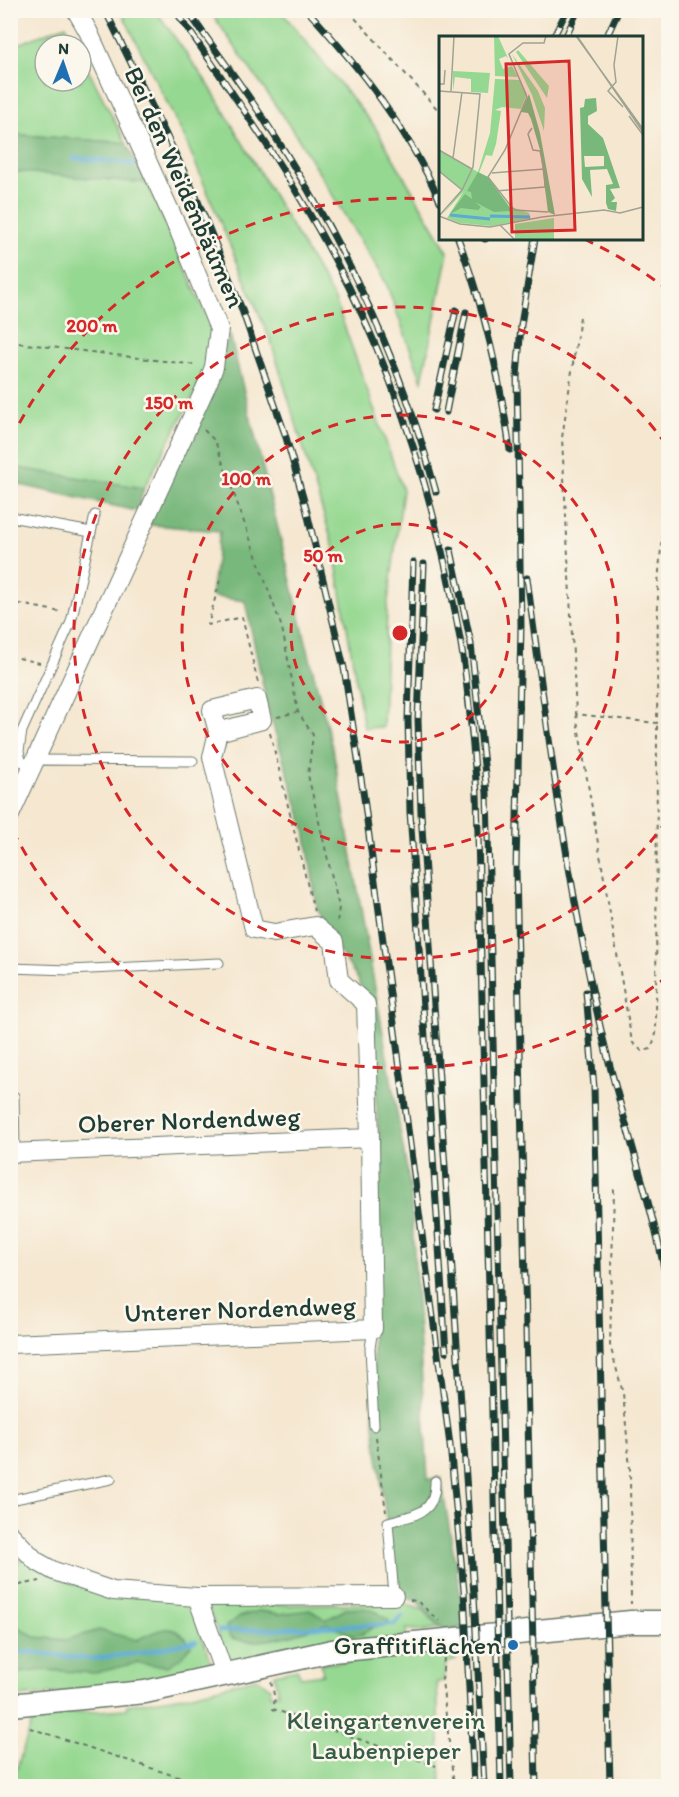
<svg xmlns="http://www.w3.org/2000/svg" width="679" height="1797" font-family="Itim,sans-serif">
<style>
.green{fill:#95d891;stroke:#5a8a62;stroke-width:1.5}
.forest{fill:#78b87b;stroke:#4c7a58;stroke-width:1.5}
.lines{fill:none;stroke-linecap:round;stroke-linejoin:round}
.stream{stroke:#5babd5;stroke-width:4.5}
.service-casing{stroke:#6a786b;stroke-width:11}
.minor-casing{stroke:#6a786b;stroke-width:20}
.tertiary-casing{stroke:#6a786b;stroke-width:25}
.path{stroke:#6a786b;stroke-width:2;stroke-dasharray:4.5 4.5;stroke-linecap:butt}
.service{stroke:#fff;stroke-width:9}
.minor{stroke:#fff;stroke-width:18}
.tertiary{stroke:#fff;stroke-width:22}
.rail-casing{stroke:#1f3d34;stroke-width:7}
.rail{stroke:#fbf7ec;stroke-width:4.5;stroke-dasharray:14;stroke-linecap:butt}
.ring{fill:none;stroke:#d62828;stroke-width:3;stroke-dasharray:10 8}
.poi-dot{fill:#1f6fb2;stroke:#fbf7ec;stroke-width:2}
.labels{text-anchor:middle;stroke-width:5;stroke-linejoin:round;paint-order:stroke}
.street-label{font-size:26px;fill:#1f3d34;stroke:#fbf7ec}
.poi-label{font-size:26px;fill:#1f3d34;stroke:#fbf7ec;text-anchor:end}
.park-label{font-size:26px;fill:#375c47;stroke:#fbf7ec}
.inset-river{fill:none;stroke:#5babd5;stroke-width:3}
.inset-road{fill:none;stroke:#9fa392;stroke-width:1.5}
.view{fill:#d62828;fill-opacity:0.15;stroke:#d62828;stroke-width:3}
.inset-edge{fill:none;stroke:#1f3d34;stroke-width:3}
.centre{fill:#d62828;stroke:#fbf7ec;stroke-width:3}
.ring-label{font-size:18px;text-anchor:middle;font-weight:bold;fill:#d62828;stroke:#fbf7ec;stroke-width:5;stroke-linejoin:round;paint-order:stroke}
</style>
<rect width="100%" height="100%" fill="#fbf7ec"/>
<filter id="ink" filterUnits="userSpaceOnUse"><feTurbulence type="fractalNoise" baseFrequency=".0167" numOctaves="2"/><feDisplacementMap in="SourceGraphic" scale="12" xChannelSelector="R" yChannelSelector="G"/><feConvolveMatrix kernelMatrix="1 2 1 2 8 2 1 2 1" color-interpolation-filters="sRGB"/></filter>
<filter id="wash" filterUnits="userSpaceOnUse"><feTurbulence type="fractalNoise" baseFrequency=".008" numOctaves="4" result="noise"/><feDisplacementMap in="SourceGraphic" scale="24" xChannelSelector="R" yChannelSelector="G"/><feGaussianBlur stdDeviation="1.35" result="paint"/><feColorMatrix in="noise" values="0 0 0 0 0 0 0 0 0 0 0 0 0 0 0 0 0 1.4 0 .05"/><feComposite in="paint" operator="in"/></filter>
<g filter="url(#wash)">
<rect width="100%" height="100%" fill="#f5e7d0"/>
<!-- green -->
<path class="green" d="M121,11H156L208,84L335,300L403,490L387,609L383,727L364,728L333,545L271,342L185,139Z
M210,11H281L375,127L448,252L422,381L386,283L296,135Z
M66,25L76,45H45V81H81V56L126,143L11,134V47Z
M10,171L147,183L212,328L206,372L144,488L11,467Z
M10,1548L21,1558L189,1604L213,1666L178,1680L11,1698Z
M401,1603L423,1610L440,1628L422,1631L407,1629L406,1637L235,1663L226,1656L208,1606Z
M457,1651L456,1660L446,1663L444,1681L437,1682L441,1786H11L34,1716L126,1709L127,1705L184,1696L257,1678L270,1688L271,1695L278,1694L274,1674L297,1669L301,1677L323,1674L321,1664Z"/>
<!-- forest -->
<path class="forest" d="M10,134L126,143L147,183L11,171Z
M230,335L334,755L410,1187L428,1479L441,1478L466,1628L444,1630L417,1601L396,1595L374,1426L371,1232L380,1140L366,1008L358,979L329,936L317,907L305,830L268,709L245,601L211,596L220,531L143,524Z
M11,467L144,488L137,511L11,483Z
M10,1548L21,1558L16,1569L11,1570Z
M364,1608L377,1612L389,1621L387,1626L373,1627L362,1634L353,1636L327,1623C301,1633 255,1649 230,1637L226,1626L239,1617L259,1611L280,1614L310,1610L326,1620L346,1609Z
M11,1616L14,1624L35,1637L66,1640L99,1630L137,1640C159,1629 176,1620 191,1646L180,1658L168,1666L136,1663L95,1673L44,1670L11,1674Z"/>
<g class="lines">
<!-- stream -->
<path class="stream" d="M74,158L136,164
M219,1631L394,1624L402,1616
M10,1650L89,1659L140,1653L196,1641"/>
</g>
</g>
<g filter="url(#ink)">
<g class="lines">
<!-- service casing -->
<g class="service-casing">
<path id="service" d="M16,518L91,532
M36,760L193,761
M32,767L21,761L19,751L22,731L71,622L95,515
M10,968L69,970L219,963
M14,1096L15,1152
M373,1329L370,1348L374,1426
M10,1500L111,1479
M394,1596L388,1522C415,1515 436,1514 435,1481"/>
</g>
<!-- minor casing -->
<g class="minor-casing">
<path id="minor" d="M218,732L262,720L257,699L212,710L218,732L212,757L254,929L274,933L315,926L334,942L339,980L366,1004L370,1138
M10,815L209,380L214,367L219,329L180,233L88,31L76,10
M10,1153L370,1138L373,1329L10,1344
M10,1534L36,1561L54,1571L113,1591L197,1597L394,1596
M197,1597L225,1676"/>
</g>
<!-- tertiary casing -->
<g class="tertiary-casing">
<path id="tertiary" d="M10,1705L145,1692L332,1651L631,1622H668"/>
</g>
<!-- path -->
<path class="path" d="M356,10L354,17L440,112
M580,317L562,438L576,714L657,723L658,584L668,462
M10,342L196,365
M204,430L215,441L282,628L298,712L313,735L308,775L339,907L337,923
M220,580L208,625L242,617L258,683
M10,602L61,612
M10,656L40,663
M576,714L632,1042L642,1051L651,1049L656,1034L657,723
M277,717L297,712
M270,733L314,911
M614,1189L610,1345L623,1393L630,1469L631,1604
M376,1437L386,1512
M10,1587L40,1581
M410,1600L417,1601L439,1621
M444,1658L442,1680L454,1786
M271,1682L275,1699L273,1709L436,1766
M30,1728L205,1786"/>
<!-- service -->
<use href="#service" class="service"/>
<!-- minor -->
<use href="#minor" class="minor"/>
<!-- tertiary -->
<use href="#tertiary" class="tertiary"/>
<!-- rail casing -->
<g class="rail-casing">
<path id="rail" d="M105,10L195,194L241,307L285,434L306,508L344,668L364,798L450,1445L464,1591L474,1786
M175,10C231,91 288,171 334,258C398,378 438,511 461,644C469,693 473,743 477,793L501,1786
M187,10C212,46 239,81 263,118C339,232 401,360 436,492
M307,10C360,68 408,129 440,201
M553,38L567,10
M565,38L578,10
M606,38L619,10
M458,238C484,307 500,377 510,450
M535,238L521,325L517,377L521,625L516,869L536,1786
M485,239V238
M434,410L456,310
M446,412L466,312
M451,550L471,644L487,793L511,1786
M413,562L408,719L410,812L446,1352
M424,564L418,720L421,813L474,1595L484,1786
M527,578C547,729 567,881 601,1030C621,1117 652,1201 668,1288
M586,992L594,1087L610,1786"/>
</g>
<!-- rail -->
<use href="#rail" class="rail"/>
</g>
</g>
<!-- distance rings -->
<g class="ring">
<circle cx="400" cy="633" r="109"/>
<circle cx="400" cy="633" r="218"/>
<path d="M667 820A326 326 0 1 1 667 446"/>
<path d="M668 976A435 435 0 0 1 11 827M11 439A435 435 0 0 1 438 200M584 239A435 435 0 0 1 668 290"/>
</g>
<!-- markers -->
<circle class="poi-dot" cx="513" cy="1645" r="6"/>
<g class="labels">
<!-- street labels -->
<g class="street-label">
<text transform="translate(185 187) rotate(66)" y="9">Bei den Weidenbäumen</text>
<text transform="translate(189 1120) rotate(-2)" y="9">Oberer Nordendweg</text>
<text transform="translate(240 1309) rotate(-2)" y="9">Unterer Nordendweg</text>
</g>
<!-- poi labels -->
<g class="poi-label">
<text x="501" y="1654">Graffitiflächen</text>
</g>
<!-- park labels -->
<g class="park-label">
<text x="386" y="1729">Kleingartenverein<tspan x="386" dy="30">Laubenpieper</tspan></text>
</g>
</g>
<!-- overview -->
<g transform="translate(439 36)">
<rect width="204" height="204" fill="#f5e7d0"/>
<path d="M55,0H59L68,20L69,23L67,20L60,23L64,33L73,30L79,41L56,40ZM79,14L110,50L108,62L77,16ZM73,18L99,55L106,72L105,95L93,59ZM14,35L51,37L49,57L32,56V43L16,41L14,55ZM56,43L81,44L88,58L82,73L63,71L56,74L62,75L57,108L53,120L47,119L40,137L49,141L70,170L90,177L92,183L52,190L21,187L8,182L25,155L3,179L23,154L0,136V114L39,136L51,97ZM115,182V204H76V188Z" fill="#95d891"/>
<path d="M90,58L101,97L116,179L109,176L101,114L92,83L89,77L82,76ZM157,62L158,75L149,80V88L164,102L181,152L171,153L176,162L172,166H178L177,175L169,173L167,167V149L174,148L168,133L151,134L153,161L143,143L141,72L145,71L146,63ZM145,120H165V130L146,131ZM39,136L49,141L73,175L55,176L36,166L42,171L39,174L22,172L11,178L26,158L33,163L32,156L28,155Z" fill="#78b87b" fill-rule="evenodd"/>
<path class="inset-river" d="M11,179L51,183M51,180L91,181"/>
<path class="inset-road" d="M107,0L105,7H84L70,18L88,61L66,114L49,141L75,174L109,176M137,0L204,93M138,0L204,96M179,0L175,29L177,46L169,55L184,71M0,48H5L6,34M0,55L41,58L34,131L23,154L0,180M12,55L15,0M190,80L204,99M90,96L93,92L89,98L94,114L101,115L105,133M0,114L33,133M14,122L23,56M0,135L23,154M53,137L105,133L106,151L57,155M0,180L21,188L51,191L103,181L165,174L181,177L204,171M61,189L76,204"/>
<path class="view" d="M130,25L136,194L73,196L67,28Z"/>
<rect width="204" height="204" class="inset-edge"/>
</g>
<circle cx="400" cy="633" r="9" class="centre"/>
<g class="ring-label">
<text x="92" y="332">200 m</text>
<text x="169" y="409">150 m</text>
<text x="246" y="485">100 m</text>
<text x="323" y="562">50 m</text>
</g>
<!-- margin -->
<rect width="679" height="1797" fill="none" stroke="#fbf7ec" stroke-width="36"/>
<!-- north arrow -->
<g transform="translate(63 63) rotate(2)"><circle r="28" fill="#fbf7ec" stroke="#a3ada2" stroke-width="1.5"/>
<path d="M0-4.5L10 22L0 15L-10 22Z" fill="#1f6fb2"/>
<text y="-9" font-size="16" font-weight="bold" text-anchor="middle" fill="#1f3d34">N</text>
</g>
</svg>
